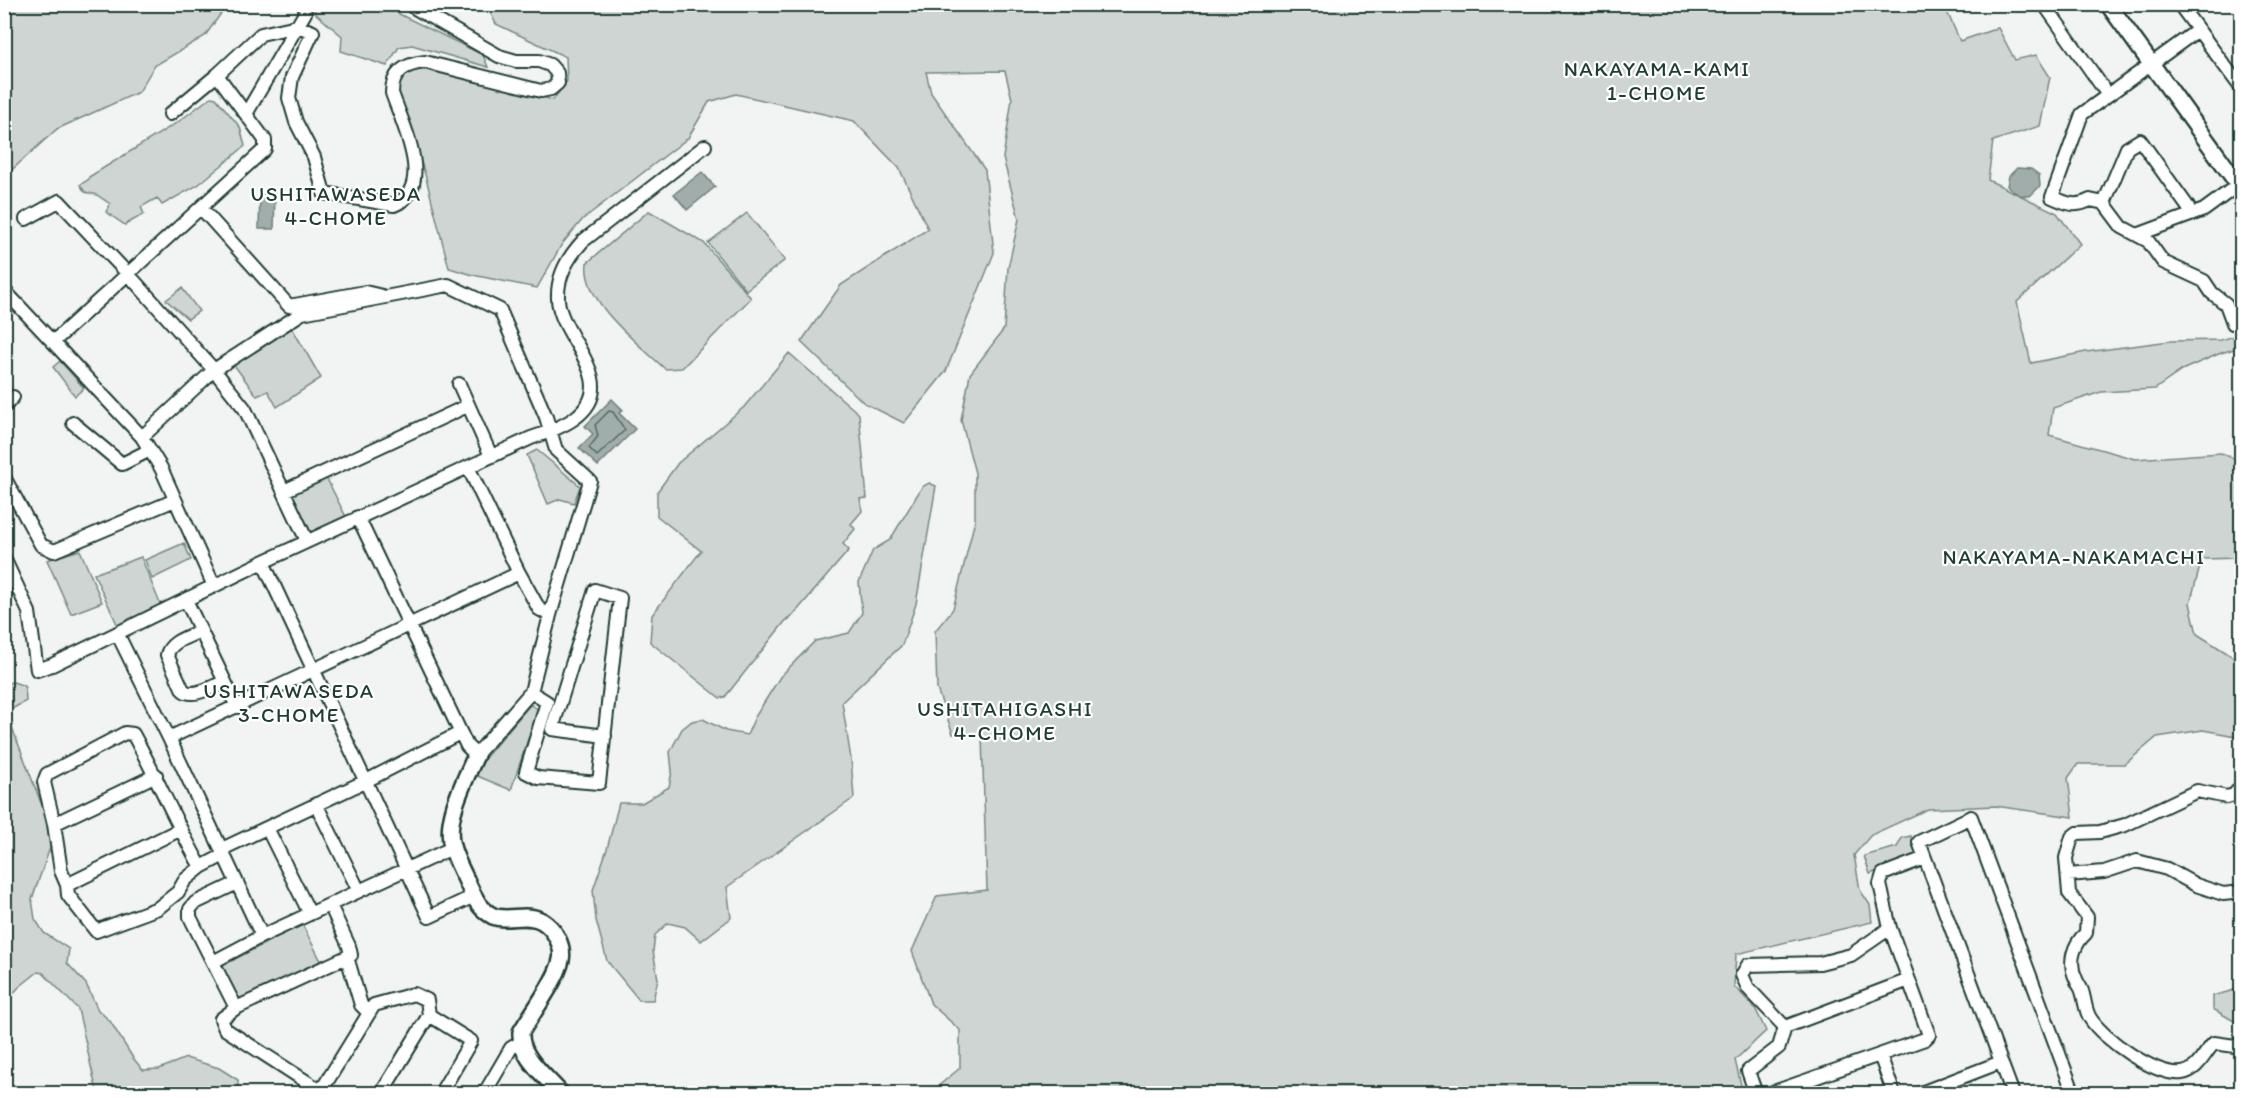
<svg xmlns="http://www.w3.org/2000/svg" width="2246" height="1098" font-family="Itim,sans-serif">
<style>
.green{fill:#ced5d3;stroke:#768984;stroke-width:1.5}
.water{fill:#a1adaa;stroke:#6d807b;stroke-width:1.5}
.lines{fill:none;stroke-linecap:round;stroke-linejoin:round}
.shore{stroke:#536a63;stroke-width:1.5}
.minor-casing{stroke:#1f3d34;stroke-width:16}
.tertiary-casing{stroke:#1f3d34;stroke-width:20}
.minor{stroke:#fff;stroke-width:12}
.tertiary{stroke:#fff;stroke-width:15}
.labels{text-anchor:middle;stroke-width:4.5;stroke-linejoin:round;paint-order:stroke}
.neighbourhood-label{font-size:21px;letter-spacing:1.5px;fill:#1f3d34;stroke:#fff}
</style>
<rect width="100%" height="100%" fill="#f2f3f3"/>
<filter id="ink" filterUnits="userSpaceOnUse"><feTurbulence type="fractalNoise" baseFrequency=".0167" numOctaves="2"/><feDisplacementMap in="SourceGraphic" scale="12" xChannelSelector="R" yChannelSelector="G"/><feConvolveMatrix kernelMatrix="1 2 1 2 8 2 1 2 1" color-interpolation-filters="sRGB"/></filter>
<g filter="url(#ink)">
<!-- green -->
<path class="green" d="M5,4H227V5L205,36L154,66L139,92L57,129L5,176Z
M312,5H398L399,14L483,55L488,67L412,45L399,47L387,66L341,51L342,36L316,14Z
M494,5H1944L1960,41L1998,28L2015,60L2036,55L2050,77L2040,126L1993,141L1988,180L2057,213L2080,244L2017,302L2031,363L2086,352L2170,341L2220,340L2241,334V347L2221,353L2184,369L2155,389L2101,392L2053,408L2049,435L2135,459L2221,453L2241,461V558L2202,559L2190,603L2197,634L2241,662V737L2203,730L2157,737L2125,764H2078L2068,778L2073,817L1995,806L1928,809L1871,835L1854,855L1860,890L1870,905L1872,922L1736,954L1734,986L1755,1008L1766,1031L1735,1060L1743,1093H930L960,1068V1030L931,1004L912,951L937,896L987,890L982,737L953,734L937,689L935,631L953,609L975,520V473L961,420L970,374L1004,329L1008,268L1019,219L1003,158L1012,99L1005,71L926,72L931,93L985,170L994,253L946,371L904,423L864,403L801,342L841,285L928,229L899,168L854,121L736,94L709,102L688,138L583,219L562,244L537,288L473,275L449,268L425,174L396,88L405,74L421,69L484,82L553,100L567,81L566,57L496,24L490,12Z
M211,97L216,98L240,127L245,146L198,185L162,205L157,198L141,207L144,214L125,225L106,212L110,204L97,195L85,192L80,185L89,179V177L178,122Z
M649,211L704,243L751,298L682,368L665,369C639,344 582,302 587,263Z
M747,213L785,260L746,290L708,243Z
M182,288L199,311L188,319L166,300Z
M292,328L321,378L277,407L268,391L257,396L234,365L236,362Z
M789,353L859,414L867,498L860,499L862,511L851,524L855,529L843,544L849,550L789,620L787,619L725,697L720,698L650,642L652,615L701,551L657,516V492L678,463L744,407Z
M60,361L84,388L75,396L53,367Z
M537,450L580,486L574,503L560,499L548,504L527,455Z
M326,477L346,517L311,533L292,493Z
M929,483L936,486L916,604L902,645L842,702L851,759L854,798L727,887L731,918L701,941L685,927L668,923L655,935L653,951L658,979L653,1000H639L607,961L596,920L593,890L607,849L619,803H642L669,787L672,771L670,752L682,729L692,721L703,719L726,731L747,735L755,717L780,677L815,641L849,633L862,613L859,582L873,550L890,540L922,487Z
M184,543L191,560L152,579L145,560Z
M80,550L102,602L71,614L47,560Z
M141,557L161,606L118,626L94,574Z
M13,682L25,686L26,701L10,710L8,717L48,821L51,845L32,899L35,919L44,933L69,949L67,963L86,984L98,1010L110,1021L133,1058L143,1070L159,1069L186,1058L219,1068L238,1080V1089L243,1093H100L96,1088L78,1009L43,973L38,972L19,987L5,1003L4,684Z
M532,705L537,709L536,715L511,790L475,775L480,764L529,706Z
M1911,836L1916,851L1914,857L1870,874L1864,856L1897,847L1902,838Z
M302,924L321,961L241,999L239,998L222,966Z
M2241,988L2242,1024L2241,1025L2213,1009V996Z"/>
<!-- water -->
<path class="water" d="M2017,168L2031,169L2039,175L2040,186L2030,196L2019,195L2007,186L2009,176Z
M702,172L715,187L687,210L674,194Z
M260,193H275L274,229H259Z
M612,399L623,410L619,413L635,429L598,466L579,448L593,434L585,426Z"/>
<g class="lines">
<!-- shore -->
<path class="shore" d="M609,411L613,412L625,430L597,456L589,448L598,436L595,425Z"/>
<!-- minor casing -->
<g class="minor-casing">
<path id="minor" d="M2044,4L2108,95
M2179,4L2242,89
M2198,30L2082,114L2052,197C2066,203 2075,208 2090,200L2104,203L2122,227L2148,241L2163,262L2204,281L2212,293L2226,304L2233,323L2242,322
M170,114L217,75L261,34L297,26L313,32L292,77L289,98L296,122L314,157L324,193L394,205C436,188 402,123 392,93C392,71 406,64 425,62L541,91L551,89L558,83L557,73L550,65L539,61H516L499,56L408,4
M246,114L305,13
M2104,203L2127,148L2140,140L2188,207L2191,215
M201,208L289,306L365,292L382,296
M26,219L59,201L129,275L214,370L245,409L307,541
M2137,235L2204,210L2242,182
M4,290L142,437L161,468L214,586
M53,342L265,149V140L217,75
M459,384L491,456
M4,407L13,397
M73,423L122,464L150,450
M142,437L214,370L302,313L448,285L500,310L546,417L556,450L590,481L550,615L531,692L476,755L467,746L358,517
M468,467L519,573L539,609L550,615
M4,477L41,545L54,551L175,500
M284,491L467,406
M4,558L29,612L37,670L52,665L263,562L531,438C558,429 600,414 592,378C589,363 579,349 572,336C566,325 558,311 558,298C557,276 569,256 583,241L705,146
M263,562L429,917L474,896
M4,594V605
M186,600L237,707
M200,631C189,637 170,641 167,655L183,690C193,699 213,686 224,682
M117,633L169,738L262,936
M531,692L547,702L526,772L538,778L599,783L620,598L595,590L552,729L605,736
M169,738L519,573
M2242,785L2234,795L2227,797L2197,791L2125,825L2100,832L2077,833L2072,837L2066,858L2069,893L2087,917L2086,933C2073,945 2068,963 2076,979C2077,983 2081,987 2082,991C2085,1000 2085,1010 2090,1018C2103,1039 2155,1076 2182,1073C2198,1071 2204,1053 2214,1043L2242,1047
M316,804L359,891
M54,824L156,775
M267,828L310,914
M222,849L366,781L460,733
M201,867L185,880L178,892L158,908L96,931L68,895L67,885L61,871L54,824L44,782L47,774L125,733L133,734C157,777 176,824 201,867L224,855
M2068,875L2104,872L2137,861L2167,869L2196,885L2223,894L2242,892
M67,885L179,830
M347,957L361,1005L369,1013
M213,962L262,936L452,848
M236,1008L190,917V909L195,903L237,883
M429,1015L471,1041L440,1094
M1785,1027L1909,980
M1880,1055L1894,1094
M321,1091L374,1005L414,994L427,1000L429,1015L381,1094
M322,1094L321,1091L225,1029L221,1019L236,1008L351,955L349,946L330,905
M484,1094L511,1048L520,1043
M1756,1094L1748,1071L1779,1047L1785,1027L1748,988L1742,975L1748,965L1820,963L1851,955L1890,928
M1768,1094L1925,1039L1929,1035L1890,928L1880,884L1883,874L1925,858
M1918,1094L2001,1062
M2013,1094L1919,842L1971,817L2074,1094"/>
</g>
<!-- tertiary casing -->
<g class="tertiary-casing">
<path id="tertiary" d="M2108,4L2238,184
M476,755C465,780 444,819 452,846C455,859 463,872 468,884C474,897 479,909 493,916C507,922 527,912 542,921C554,928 564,946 561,960C557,980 532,1013 521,1032C519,1057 546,1076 561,1094"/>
</g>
<!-- minor -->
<use href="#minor" class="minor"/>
<!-- tertiary -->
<use href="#tertiary" class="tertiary"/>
</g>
</g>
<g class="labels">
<!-- neighbourhood labels -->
<g class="neighbourhood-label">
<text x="1657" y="76">NAKAYAMA-KAMI<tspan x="1657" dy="24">1-CHOME</tspan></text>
<text x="336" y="201">USHITAWASEDA<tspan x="336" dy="24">4-CHOME</tspan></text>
<text x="2074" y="564">NAKAYAMA-NAKAMACHI</text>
<text x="289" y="698">USHITAWASEDA<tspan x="289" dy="24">3-CHOME</tspan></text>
<text x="1005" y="716">USHITAHIGASHI<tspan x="1005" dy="24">4-CHOME</tspan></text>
</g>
</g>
<!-- margin -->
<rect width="2246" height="1098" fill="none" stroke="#fff" stroke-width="24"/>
<rect x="12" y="12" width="2222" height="1074" fill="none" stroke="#1f3d34" stroke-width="2" filter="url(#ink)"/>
</svg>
